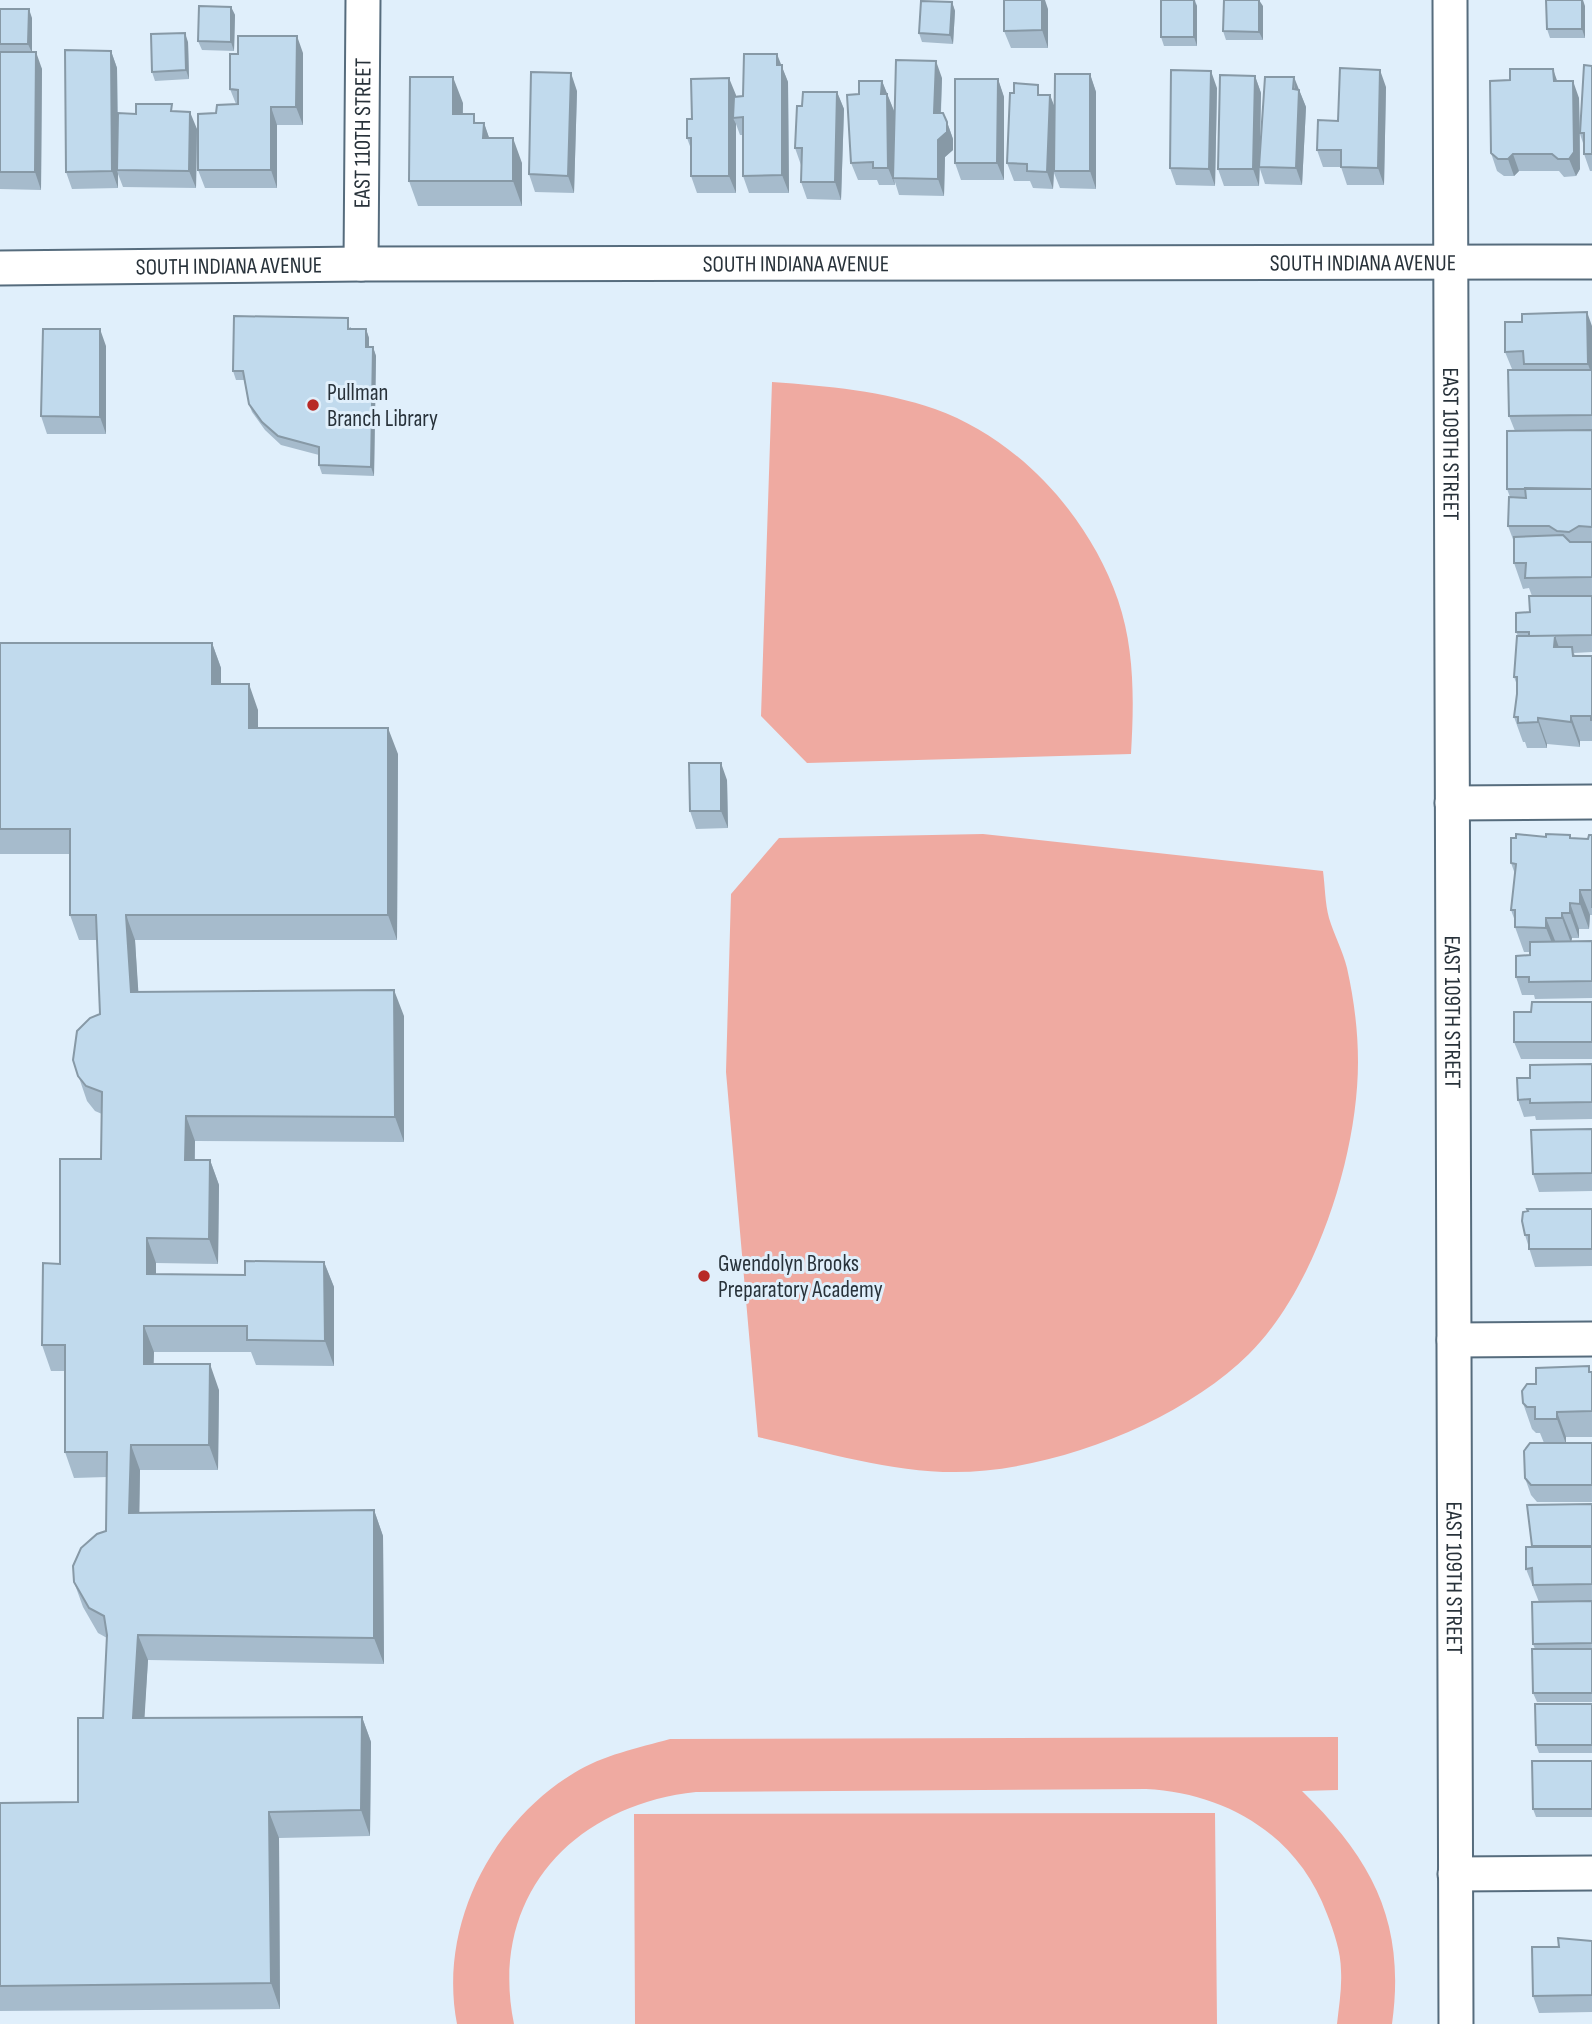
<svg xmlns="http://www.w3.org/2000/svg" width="1592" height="2024" font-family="'Sofia Sans Condensed',sans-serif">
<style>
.green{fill:#efaaa1}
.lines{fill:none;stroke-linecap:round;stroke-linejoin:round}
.minor-casing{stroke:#566c7d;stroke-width:37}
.minor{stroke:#fff;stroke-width:33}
.wall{fill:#a6bbcc}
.shaded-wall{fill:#8799a6}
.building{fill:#c1daed;stroke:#8799a6;stroke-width:2}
.poi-dot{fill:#b82926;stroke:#e0effb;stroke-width:2.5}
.labels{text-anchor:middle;stroke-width:6;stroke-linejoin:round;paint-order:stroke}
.street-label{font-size:23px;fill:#28323a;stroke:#e0effb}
.poi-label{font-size:23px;fill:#28323a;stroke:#e0effb;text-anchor:start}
</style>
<rect width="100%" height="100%" fill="#e0effb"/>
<!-- green -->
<path class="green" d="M772,382C828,386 883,391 935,409C1019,439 1089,516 1118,600C1135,650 1134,702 1131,754L807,763L761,716Z
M983,834L1323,871C1325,886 1325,903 1329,918C1334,935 1343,951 1347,968C1354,999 1358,1031 1358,1062C1358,1155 1316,1287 1249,1354C1181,1422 1051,1472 955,1472C889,1472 822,1451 758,1437L726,1072L731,894L779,838Z
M1338,1737V1790L1302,1791C1373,1860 1406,1923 1392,2024H1337C1339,2006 1342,1988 1341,1971C1341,1952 1334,1932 1327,1914C1298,1835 1226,1793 1146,1789L696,1792C573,1805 488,1897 514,2024H457C438,1927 491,1823 574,1773C603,1755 638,1748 670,1739Z
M1215,1813L1217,2024H635L634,1814Z"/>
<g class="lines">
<!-- minor casing -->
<g class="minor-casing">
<g id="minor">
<path id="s1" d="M1450,0L1456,2024"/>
<path id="s2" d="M361,264L363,0"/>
<path id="s3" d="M0,268L361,264L1592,262"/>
<path d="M1452,803L1592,802"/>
<path d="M1454,1340L1592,1339"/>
<path d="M1455,1874L1592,1873"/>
</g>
</g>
<!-- minor -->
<use href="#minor" class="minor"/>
</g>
<!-- wall -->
<path class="wall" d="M1161,0H1195L1197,6V46H1164L1161,37Z
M952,2L955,11L953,44L922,42L919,33Z
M1263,6V40H1226L1223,31Z
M1585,6V38H1550L1547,29Z
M231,7L235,15L234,51L202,50L198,41Z
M0,9L32,18V52L42,69L41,190L0,189Z
M1048,9V48H1011L1004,31Z
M188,42L189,79L155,81L152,72Z
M111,51L117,68L118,130L136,114L174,111L197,129L196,188L123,187L118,174V188L72,189L66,172Z
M303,53V125H277V188H205L198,170L236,104L230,89Z
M781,65L788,82L789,193H749L743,176V135H740L736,124V193H697L691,176V149L687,138L692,119L736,95V97L743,96Z
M1592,66V171H1590L1584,154V146L1580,134V169L1576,176L1564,177L1559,171H1519L1514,176H1504L1497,171L1491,153L1558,81L1579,98L1580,132Z
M1090,74L1096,92V189L1060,188L1054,173L1053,189L1033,188L1030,181H1014L1007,163L1042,95H1050L1054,107Z
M1255,76L1261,93L1260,153L1298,90H1299L1306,107L1302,185L1265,184L1260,169L1259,186H1224L1218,169Z
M942,78L941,113L947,122L953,139V150L945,157L944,196L899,195L895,182V185H879L877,180H858L851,163L859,94L882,81L894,111V139Z
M998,79L1004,97V180H961L955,163Z
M1386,87L1384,185H1347L1341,167H1323L1317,150L1338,121Z
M1217,88L1215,186L1176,185L1170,168Z
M577,91L574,193L535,192L529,174Z
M837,92L844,109L841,200L807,199L801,182V165L795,148L802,106Z
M463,103V114L477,123H484L489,138L522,163V206H418L409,181Z
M1592,326V652L1574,653L1575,656H1592V741H1580V747L1547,744V748H1527L1525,742H1523L1514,717L1517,694V685L1514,677L1518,636L1516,632L1530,612L1532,596L1529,588L1523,589L1514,563V542L1508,526L1510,497L1507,489L1515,431L1509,416L1526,370V369H1512L1505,352Z
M351,327V329H366L369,338V347H373L376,356L374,476L322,474L319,465V455L281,445L265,430L252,412L249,404L244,380H236L233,371Z
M106,346V434H47L41,416Z
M0,643H212L221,668V684L258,710V728L398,754L397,940H135L138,992L404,1016V1142L195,1141V1160H210L219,1185L218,1264L156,1263V1275H245L324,1262L334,1287V1366L256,1365L251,1352H154L153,1364L219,1390L218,1470H140L139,1513L374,1510L383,1536L384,1664L148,1660L144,1718L362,1717L371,1742L370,1836L279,1838L280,2009L0,2011V1803L78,1802L103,1718L107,1638L98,1633L83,1607L74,1582L106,1531L107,1477L74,1478L65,1452V1371H51L42,1345L60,1264L101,1159L102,1114L95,1111L87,1101L73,1060L100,1014L97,940H79L70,915V854H0Z
M727,780L728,828L696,829L690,811Z
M1592,835V915H1590L1589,929H1579V938H1572L1571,942L1592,941V998L1535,999L1534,995H1522L1516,977L1530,955V952H1524L1515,927V921L1511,910L1515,874L1511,863L1546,837L1588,839Z
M1592,1002V1059H1521L1514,1042L1531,1012Z
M1592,1064V1119L1536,1120L1535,1116L1524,1117L1518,1100L1530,1078Z
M1592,1129V1191L1539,1192L1533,1174Z
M1592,1209V1266L1535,1267L1525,1235Z
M1592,1372V1437H1566V1443H1592V1502H1537L1531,1495L1525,1478L1544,1443L1540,1433H1536L1532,1429L1523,1403L1536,1384Z
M1592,1504V1702H1537L1533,1693L1535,1649L1533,1644L1539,1602L1526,1569L1532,1547L1527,1505Z
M1592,1704V1753H1539L1536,1745Z
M1592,1761V1817H1536L1533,1809Z
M1592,1941V2012L1539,2013L1533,1996L1559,1947Z"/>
<!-- shaded-wall -->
<path class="shaded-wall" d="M1042,0H1045L1048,9V48L1042,30Z
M1194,0L1197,6V46L1194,37Z
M1259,0L1263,6V40L1259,32Z
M1582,0H1583L1585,6V38L1582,29Z
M952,2L955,11L953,44L950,35Z
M231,7L235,15L234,51L231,42Z
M29,9L32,18V53L28,44Z
M185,33L188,42L189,79L186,70Z
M297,36L303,53V125L296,107Z
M111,51L117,68L118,170H117L118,174V188L112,171Z
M36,52L42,69L41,190L35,172Z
M777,54L788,82L789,193L782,175Z
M936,61L942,78L940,130L934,113Z
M1553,69L1559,86L1554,81Z
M1380,70L1386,87L1384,185L1378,168Z
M1211,71L1217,88L1215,186L1209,169Z
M571,73L577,91L574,193L568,176Z
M1090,74L1096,92V189L1090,171Z
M1255,76L1261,93L1259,186L1253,169Z
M453,77L463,103L462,139L453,114Z
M1294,77L1306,107L1302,185L1296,168Z
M729,78L736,95V118H733L736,124V193L729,176Z
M998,79L1004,97V180L997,163Z
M882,81L894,111L895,178H893L895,185L888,168L881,94Z
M1573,81L1579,98L1580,169L1576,176L1569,159Z
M837,92L844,109L841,200L835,182Z
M1050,95L1057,113L1053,189L1047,172Z
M271,107L277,125V188L271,170Z
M190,112L197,129L196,188L189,171Z
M947,122L953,139V150L945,157L944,196L938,179V140Z
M484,123L493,149L483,138Z
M513,138L522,163V206L513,181Z
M1513,154L1519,171L1514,176L1508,159Z
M1587,312L1592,326V376L1588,364Z
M100,329L106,346V434L100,417Z
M366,329L369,338V355L366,347Z
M373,347L376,356L374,476L371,467Z
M1555,636L1564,662L1554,647Z
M212,643L221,668V710L212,684Z
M249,684L258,710V753L249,728Z
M1571,716L1580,741V747L1571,722Z
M1538,718L1547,744V748L1538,722Z
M388,728L398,754L397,940L388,915Z
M721,763L727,780L728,828L721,811Z
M1580,890L1590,915L1589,929L1580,904Z
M1570,903L1579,929V938L1570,913Z
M1562,913L1572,938L1571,943L1562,918Z
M126,915L135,940L140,1017L131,992Z
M1546,918L1556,943V953L1546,928Z
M394,990L404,1016V1142L395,1117Z
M186,1116L195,1141L194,1185L185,1160Z
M210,1160L219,1185L218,1264L209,1239Z
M147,1238L156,1263V1300L147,1274Z
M324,1262L334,1287V1366L325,1341Z
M144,1326L154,1352L153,1390L144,1364Z
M210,1364L219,1390L218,1470L209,1445Z
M1557,1412L1566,1437V1444L1557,1419Z
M131,1445L140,1470L139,1538L129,1513Z
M374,1510L383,1536L384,1664L374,1638Z
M138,1635L148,1660L143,1743L133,1718Z
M362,1717L371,1742L370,1836L361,1810Z
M269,1812L279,1838L280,2009L271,1983Z"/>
<!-- building -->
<path class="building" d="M1004,0H1042V30L1004,31Z
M1161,0H1194V37H1161Z
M1224,0H1259V32L1223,31Z
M1546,0H1582V29H1547Z
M921,1L952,2L950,35L919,33Z
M199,6L231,7V42L198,41Z
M0,9H29L28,44H0Z
M185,33L186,70L152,72L151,34Z
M238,36H297L296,107H271V170H198V114L216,113L217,105L238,104V90L230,89V54H238Z
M65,50L111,51L112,171L66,172Z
M0,52H36L35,172H0Z
M744,54H777V65H782V175L743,176V117L733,118L734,97L743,96Z
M896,60L936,61L934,113H943L947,122V132L938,140V179L893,178Z
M1584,65L1592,66V154H1584V133H1580Z
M1340,68L1380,70L1378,168L1341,167V150H1317L1318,120L1338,121Z
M1510,69H1553L1554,81H1573L1574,152L1569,159H1558L1552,154H1513L1508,159H1498L1491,153L1490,81L1510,80Z
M1171,70L1211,71L1209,169L1170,168Z
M531,72L571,73L568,176L529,174Z
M1055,74H1090V171H1054Z
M1220,75L1255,76L1253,169H1218Z
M410,77H453V114H474V123H484L483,138H513V181H409Z
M1265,77H1294L1293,89L1299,90L1296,168L1259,167Z
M729,78V176H691V138H687V119H692L691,79Z
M955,79H998L997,163H955Z
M859,81H882L881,94H887L888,168H873V162L851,163L847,95L859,94Z
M1014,83L1038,85V95H1050L1047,172L1027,171V164L1007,163L1010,93H1014Z
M803,92H837L835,182H801L802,148H795L797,106H802Z
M136,104H172L171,111L190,112L189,171L117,170L118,113L136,114Z
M1587,312L1588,364H1524L1523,351L1505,352V322H1522V314Z
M234,316L348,318V329H366V347H373L371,467L319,465V447L278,436L262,422L249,404L243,371H233Z
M43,329H100V417L41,416Z
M1508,370H1592V415L1509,416Z
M1592,430V489H1507V431Z
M1525,488L1592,489V527L1579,526L1569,532L1557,531L1549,526H1508L1509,497L1526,498Z
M1563,535L1570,542H1592V577L1525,578L1526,563H1514V537Z
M1529,596H1592V635L1529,636V632H1516V613L1530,612Z
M1517,636H1555L1554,647H1572L1573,656H1592V720H1591V716H1571V722L1538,718V722L1518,723V717H1514L1517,694V677H1514Z
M0,643H212V684H249V728H388V915H126L131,992L394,990L395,1117L186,1116L185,1160H210L209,1239L147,1238V1274L245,1275V1261L324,1262L325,1341L247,1340V1326H144V1364H210L209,1445H131L129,1513L374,1510V1638L138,1635L133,1718L362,1717L361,1810L269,1812L271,1983L0,1986V1803L78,1802V1718H103L107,1635L104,1616L89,1608L74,1582L73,1566L81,1548L97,1534L106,1531L107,1452H65V1345H42L43,1263L60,1264V1159H101L102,1092L86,1086L78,1076L73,1060L77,1031L90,1018L100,1014L96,915H70V829H0Z
M689,763H721V811H690Z
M1516,834L1546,837V834L1570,835V838L1588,839L1589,835H1592V908V890H1580V904L1570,903V913H1562V918H1546V928L1515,927V910H1511L1516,864L1511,863V838H1516Z
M1592,941V981L1529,982V977H1516V956L1530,955V942Z
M1532,1002H1592V1042H1514V1012H1531Z
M1592,1064V1102L1530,1103V1099L1518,1100L1517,1078H1530V1065Z
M1592,1129V1173L1533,1174L1531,1130Z
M1527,1209H1592V1249H1529V1235H1525L1522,1221L1523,1212L1528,1211Z
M1589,1366V1372H1592V1411L1557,1412V1419H1535V1407H1527L1523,1403L1522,1391L1527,1384H1536V1368Z
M1530,1443H1592V1485H1531L1525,1478L1524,1451Z
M1592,1504V1546H1532L1527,1505Z
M1526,1547H1592V1584L1533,1585L1532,1568L1526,1569Z
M1592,1601V1643L1533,1644L1532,1602Z
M1532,1649H1592V1693H1533Z
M1535,1704H1592V1745H1536Z
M1532,1761H1592V1809H1533Z
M1558,1938L1592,1941V1995L1533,1996L1532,1947H1559Z"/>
<!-- markers -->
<g class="poi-dot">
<circle cx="313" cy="405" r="7"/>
<circle cx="704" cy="1276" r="7"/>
</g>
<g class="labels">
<!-- street labels -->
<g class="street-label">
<text dy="8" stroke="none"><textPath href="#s2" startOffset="131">EAST 110TH STREET</textPath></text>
<text dy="8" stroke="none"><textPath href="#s3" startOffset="1363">SOUTH INDIANA AVENUE</textPath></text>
<text dy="8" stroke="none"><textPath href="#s3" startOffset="796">SOUTH INDIANA AVENUE</textPath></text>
<text dy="8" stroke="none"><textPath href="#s3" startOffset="229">SOUTH INDIANA AVENUE</textPath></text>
<text dy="8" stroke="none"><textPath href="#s1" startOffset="444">EAST 109TH STREET</textPath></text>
<text dy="8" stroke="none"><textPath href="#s1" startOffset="1012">EAST 109TH STREET</textPath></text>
<text dy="8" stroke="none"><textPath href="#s1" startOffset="1578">EAST 109TH STREET</textPath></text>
</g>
<!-- poi labels -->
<g class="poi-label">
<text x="327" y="400">Pullman<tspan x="327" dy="26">Branch Library</tspan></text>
<text x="718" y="1271">Gwendolyn Brooks<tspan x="718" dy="26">Preparatory Academy</tspan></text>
</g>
</g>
</svg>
